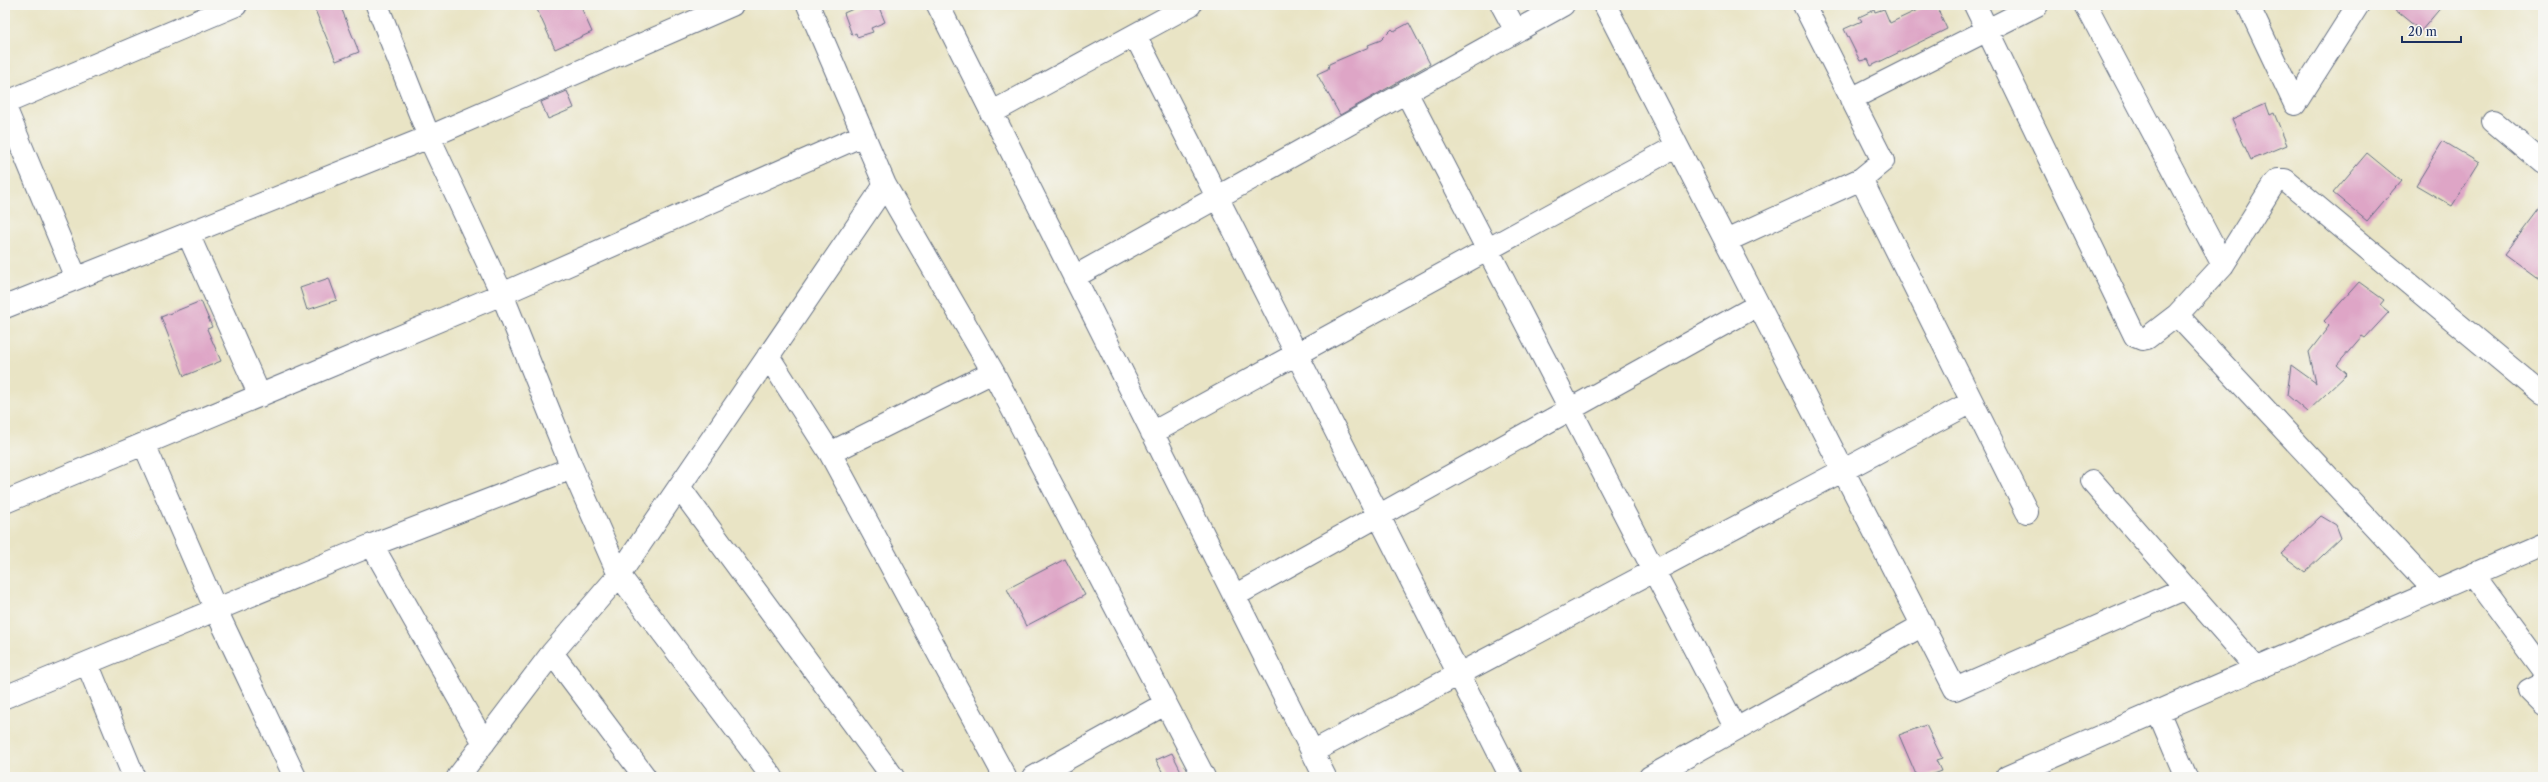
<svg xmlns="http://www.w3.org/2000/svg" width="2548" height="782" font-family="'Libre Caslon Text',serif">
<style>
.building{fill:#dea5c6}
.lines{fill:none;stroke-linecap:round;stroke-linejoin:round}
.minor-casing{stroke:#636e82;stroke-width:24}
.minor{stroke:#fff;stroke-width:22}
</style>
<rect width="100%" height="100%" fill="#f6f6f2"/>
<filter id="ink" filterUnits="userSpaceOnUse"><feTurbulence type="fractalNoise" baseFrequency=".025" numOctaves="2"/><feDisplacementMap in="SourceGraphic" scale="8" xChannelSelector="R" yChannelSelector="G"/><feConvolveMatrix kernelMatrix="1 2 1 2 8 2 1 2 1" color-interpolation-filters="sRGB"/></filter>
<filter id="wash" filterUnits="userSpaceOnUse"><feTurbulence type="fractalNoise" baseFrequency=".012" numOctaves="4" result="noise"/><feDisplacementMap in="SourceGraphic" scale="16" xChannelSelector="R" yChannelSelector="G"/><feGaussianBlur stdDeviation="0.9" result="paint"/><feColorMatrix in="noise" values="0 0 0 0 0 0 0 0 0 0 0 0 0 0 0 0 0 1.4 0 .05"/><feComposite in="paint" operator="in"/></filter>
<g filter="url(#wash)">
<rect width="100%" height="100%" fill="#e9e4c5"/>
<g id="blocks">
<!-- building -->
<path class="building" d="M313,5H340L359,52L336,61Z
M535,5H580L592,32L555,49Z
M862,5H878L885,22L871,28L873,32L857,37L856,33L852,35L844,13Z
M1928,5H1936L1947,29L1871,66L1868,59L1860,61L1844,29L1862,21L1859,17L1874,10L1875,12L1884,9L1890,23Z
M2389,5H2443L2421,31Z
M1409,23L1430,64L1340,115L1317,74L1328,69L1329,64L1369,47L1368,45L1381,40L1392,29L1394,31Z
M567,91L574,108L548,119L541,102Z
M2266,104L2270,115L2274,113L2287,145L2251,160L2232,119Z
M2443,141L2479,163L2452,206L2416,185Z
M2367,153L2401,181L2367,221L2333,193Z
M2543,204V282L2505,254Z
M329,278L337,300L307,310L300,288Z
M2359,282L2384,300L2380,305L2389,312L2365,338L2362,336L2337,365L2347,374L2307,412L2287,395L2291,365L2316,383L2309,352L2329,326L2324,321Z
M201,301L212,327L207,329L221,361L184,376L161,317Z
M2321,516L2336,525L2341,538L2305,572L2281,554Z
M1065,559L1085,595L1026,626L1007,589Z
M1926,725L1942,758L1936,760L1941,771L1925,777H1917L1899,735Z
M1172,753L1184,777H1165L1156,760Z"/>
</g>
</g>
<g filter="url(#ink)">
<use href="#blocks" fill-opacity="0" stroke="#636e82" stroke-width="1"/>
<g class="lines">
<!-- minor casing -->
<g class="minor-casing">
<path id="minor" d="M377,5L429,137L502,294L572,468L619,575L772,777
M808,5L885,185L993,372L1204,777
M938,5L1325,777
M1502,5L1516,31
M1605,5L1955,689L2186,588
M1804,5L1883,161L1861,179
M1975,5L2135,336L2142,339L2147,338L2177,315L2223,265L2273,185L2278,180H2285L2543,395
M2086,5L2223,265
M2248,5L2295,104
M1135,35L1511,777
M1406,92L1736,729
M1851,99L2037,5
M5,103L236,5
M2295,104L2358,5
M5,107L76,278
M991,113L1190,5
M2493,121L2543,163
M188,234L260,396
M1726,241L1861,179L2027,512
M1074,277L1563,5
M5,307L429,137L732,5
M2177,315L2434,590
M768,356L830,453L1005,777
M1152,433L1677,146
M144,444L216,610L295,777
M830,453L993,372
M2092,481L2256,668
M679,487L893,777
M5,502L502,294L863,135
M372,545L572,468
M2473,574L2543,669
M1234,596L1758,305
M552,653L645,777
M87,663L134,777
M2543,683L2529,690L2543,704
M5,697L372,545L484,743
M2158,711L2186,777
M1312,752L1972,402
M458,777L552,653L619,575L885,185
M1034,777L1165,704
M1650,777L1923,625
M2007,777L2543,544"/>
</g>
<!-- minor -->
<use href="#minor" class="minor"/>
</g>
</g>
<!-- margin -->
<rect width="2548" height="782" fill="none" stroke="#f6f6f2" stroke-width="20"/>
<!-- scale -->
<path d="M2402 36v6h59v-6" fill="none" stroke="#1b2f5e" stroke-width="2"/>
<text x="2408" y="36" font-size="12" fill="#1b2f5e" stroke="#f6f6f2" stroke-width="3" paint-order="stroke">20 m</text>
</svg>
